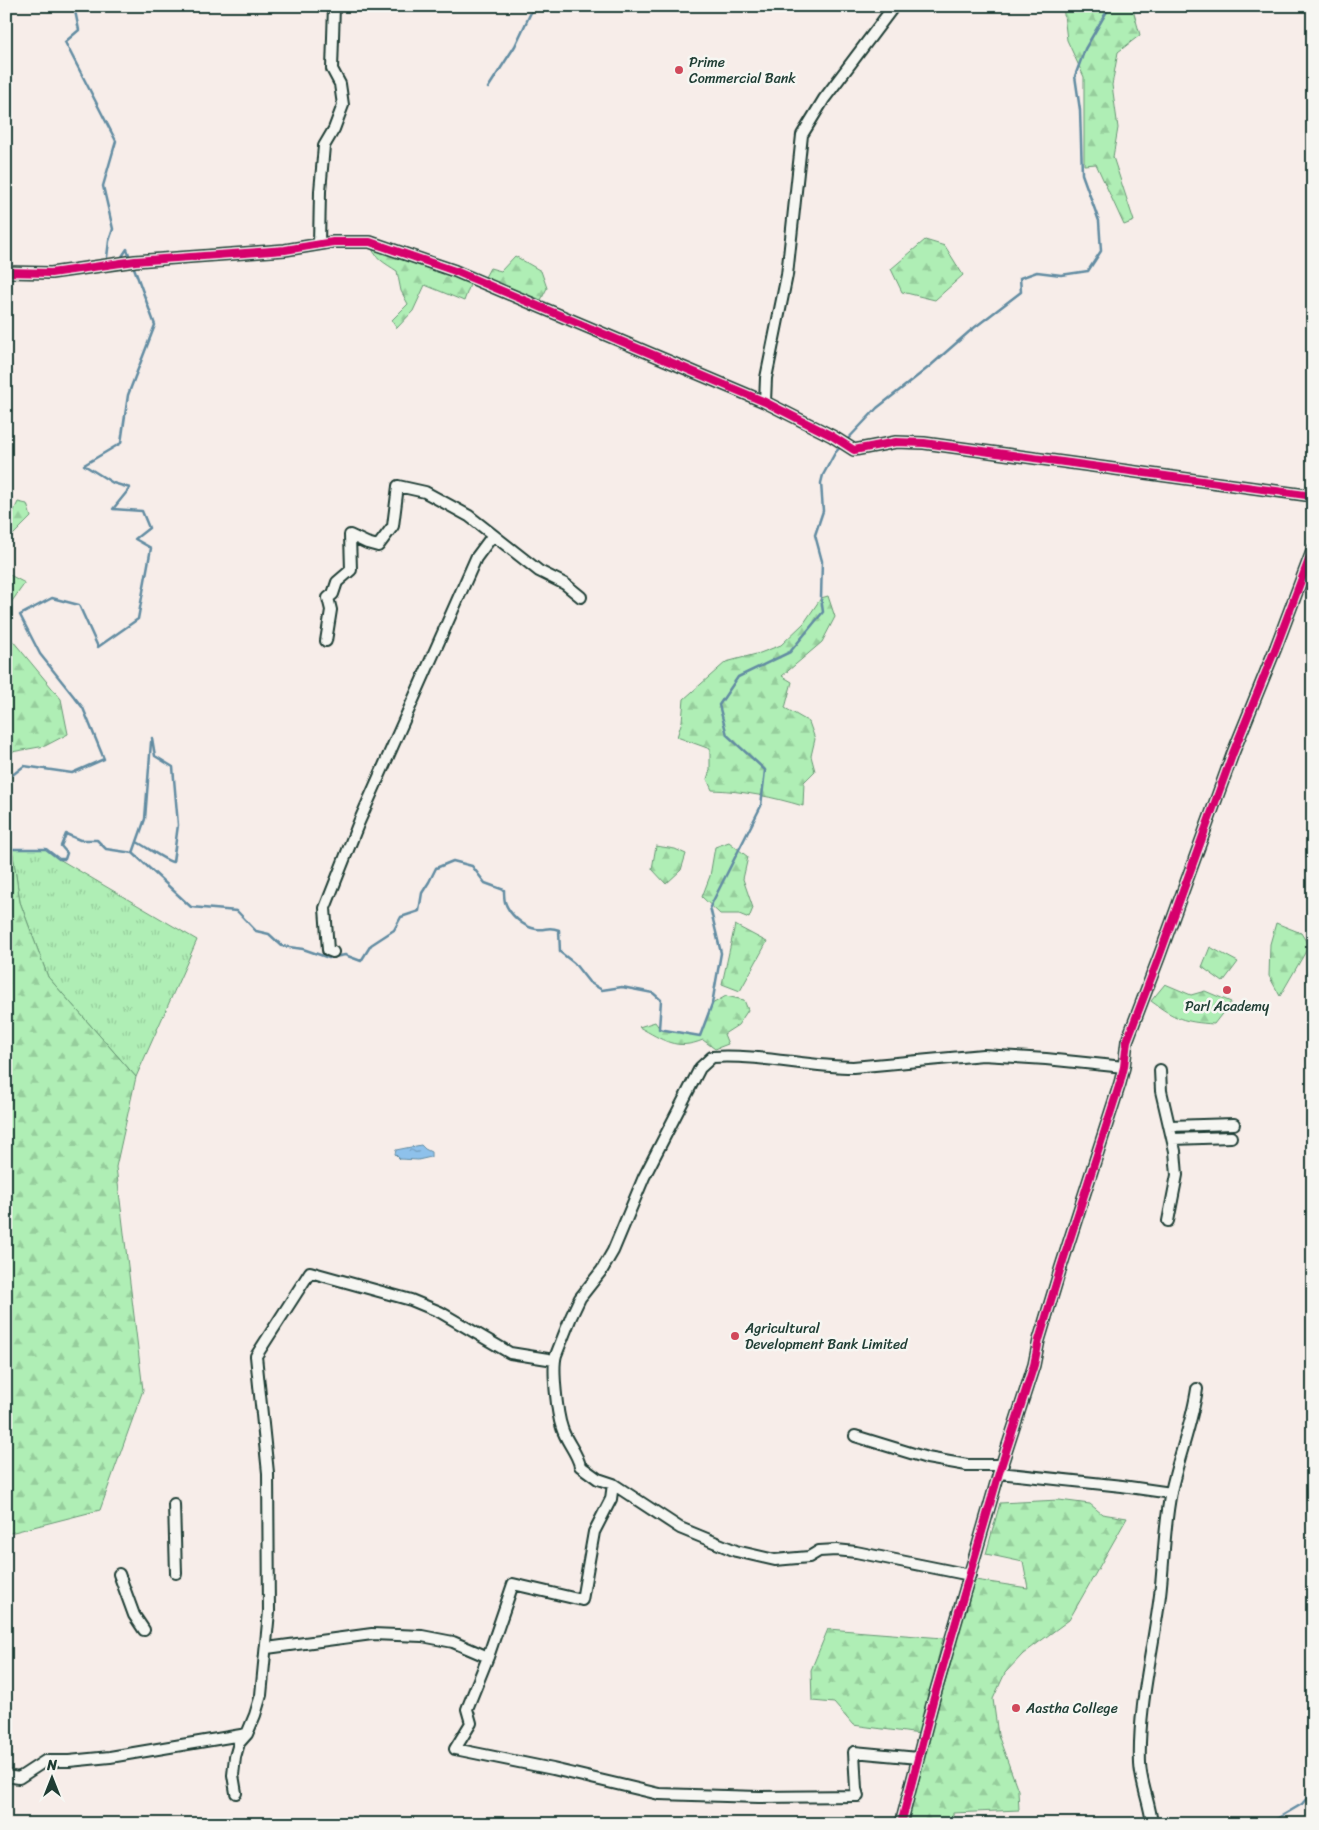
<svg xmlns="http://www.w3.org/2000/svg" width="1319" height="1830" font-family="Sriracha,sans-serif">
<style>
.grass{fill:url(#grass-tufts);stroke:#679674}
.forest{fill:url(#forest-firs);stroke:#679674}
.water{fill:url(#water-ripples);stroke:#628ca2}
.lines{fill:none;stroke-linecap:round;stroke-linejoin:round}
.stream{stroke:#628ca2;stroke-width:2.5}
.street-casing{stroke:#1f3d34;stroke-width:14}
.street{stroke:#f6f6f2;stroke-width:10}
.cycleway-casing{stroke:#f6f6f2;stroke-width:11}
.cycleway{stroke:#d6006c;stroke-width:8}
.poi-dot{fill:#d1495b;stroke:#f6f6f2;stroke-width:2}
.labels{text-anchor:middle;stroke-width:5;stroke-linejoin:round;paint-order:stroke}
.poi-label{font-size:14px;fill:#1f3d34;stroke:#f6f6f2;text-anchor:start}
</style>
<defs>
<pattern id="grass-tufts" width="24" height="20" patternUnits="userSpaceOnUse" patternTransform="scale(1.25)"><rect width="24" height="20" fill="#afeeb5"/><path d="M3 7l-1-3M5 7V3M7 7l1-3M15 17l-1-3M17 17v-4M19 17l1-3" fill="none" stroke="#96cd9c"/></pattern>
<pattern id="forest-firs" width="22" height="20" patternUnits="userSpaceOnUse" patternTransform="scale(1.25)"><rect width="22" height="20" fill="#afeeb5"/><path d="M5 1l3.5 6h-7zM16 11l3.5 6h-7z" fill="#96cd9c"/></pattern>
<pattern id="water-ripples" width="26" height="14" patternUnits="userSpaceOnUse" patternTransform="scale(1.25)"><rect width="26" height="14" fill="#8ec1eb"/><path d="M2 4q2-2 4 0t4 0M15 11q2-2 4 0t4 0" fill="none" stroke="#739ebf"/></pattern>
</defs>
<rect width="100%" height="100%" fill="#f7ede9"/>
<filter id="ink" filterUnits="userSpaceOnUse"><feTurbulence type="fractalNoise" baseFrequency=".02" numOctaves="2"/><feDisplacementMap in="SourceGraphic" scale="10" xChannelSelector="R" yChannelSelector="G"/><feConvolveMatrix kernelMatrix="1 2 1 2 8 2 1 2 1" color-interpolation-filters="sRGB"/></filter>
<g filter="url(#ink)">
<!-- grass -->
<path class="grass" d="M12,849H46L59,859L197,940L136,1077L48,977L20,902Z"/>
<!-- forest -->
<path class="forest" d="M1063,6H1132L1140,35L1118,52L1112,85L1118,128L1113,157L1134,221L1124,225L1096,164L1084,165V77L1067,40Z
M925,240L945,246L963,275L935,300L902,292L891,269Z
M370,242L472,279L464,301L425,285L413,311L397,328L392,320L408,304L401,291L397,271C385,263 373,258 370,242Z
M515,256L541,271L547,288L540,302L514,294L485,277L490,268L501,271Z
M18,502L27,504L31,517L13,535L6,534V521L11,517Z
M6,573L25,583L10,604L8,635L61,699L68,734L45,746L6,753Z
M828,596L835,617L822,642L782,676L792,682L785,708L809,722L815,739L811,756L815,771L804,782L803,806C773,797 744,791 712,790L707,779L710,770V749L677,737L682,721L684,699L726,662L760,653L781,645L804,623L821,598Z
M729,842L748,857L743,879L753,908L749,918L739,914H720L702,897L710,876L715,847Z
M6,844L12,849L20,902L48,977L136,1077L116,1167L143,1390L100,1510L6,1534Z
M656,846L675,849L686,854L681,870L666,884L652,869Z
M1276,923L1301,933L1309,946L1280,996L1269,976L1270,944Z
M735,925L767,942L740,991L722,984Z
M1210,947L1238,962L1223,982L1202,967Z
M1165,984L1191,995L1205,991L1231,1002L1214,1024C1184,1022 1175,1019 1151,1001Z
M726,996L744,1000L748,1010L738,1025L724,1034L728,1044L715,1049L703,1040C676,1051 663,1040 639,1027L655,1022L660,1029L700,1036L712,1004Z
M1059,1500L1090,1504L1102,1514L1127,1518L1069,1620L1023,1654L1005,1673L993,1699L998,1735L1018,1790L1019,1810L953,1813L952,1824H908L916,1783L951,1662L960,1616L975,1580L1028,1588L1023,1562L986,1554L1000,1503Z
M828,1629L943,1638L920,1734L853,1725L834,1703L812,1701L811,1670Z"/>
<!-- water -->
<path class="water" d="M421,1145L425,1149L431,1152V1157L418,1160L400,1159L395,1154L396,1150Z"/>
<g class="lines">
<!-- stream -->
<path class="stream" d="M74,6L79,30L65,42L116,141L103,186L113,229L109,241L107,257
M488,88L515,46L534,6
M121,258L127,249L130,258
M845,442L877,408L929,367L970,331L1021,292L1020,278L1037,272L1061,275L1088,271L1101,251L1099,221L1082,174L1080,110L1075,76L1085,49L1110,6
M6,780L24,766L72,773L104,759L83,708L40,654L20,615L52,598L79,605L98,647L138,619L151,548L135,539L149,528L142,511L113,509L130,488L113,483L84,465L121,443L128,395L155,325L133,265
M137,842C145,846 167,862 173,862L178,825L173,767L155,756L152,738
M6,844L12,849H46L59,859H65L67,853L61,846L66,834L80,840H97L106,849L133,853L191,907L237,911L256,931L269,934L282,946L303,949L329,958L345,955L361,961L371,945L394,930L401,917L419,911L422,893L429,882L436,868L453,861L472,866L485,883L504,890C504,893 504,898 505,902C509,914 523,927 536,929C546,931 547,925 559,930L560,952L574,963L589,982L602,990L622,987L653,993L661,1000L659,1029L700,1036L712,1004L721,953L710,907L761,806L765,770L727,735L719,705L738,677L790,652L823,612L821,598L822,561L815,535L823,511L821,483L823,475L835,453L841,446
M133,853L145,819L151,742
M1268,1824L1302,1804L1313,1791"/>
<!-- street casing -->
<g class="street-casing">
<path id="street" d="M319,244L320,191L324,146L334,129L343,105L340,84L332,69L334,6
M6,272L51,273L135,261L285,250L333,242H370L455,271L765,402L832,436L854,450L896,442L924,443L1313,496
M765,402L766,378L787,275L802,135L824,99L894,6
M326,641L331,610L328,598L333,594L337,582L351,570L350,535L367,543L378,546L393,526L398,486L425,492L469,516L539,571L565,584L581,597
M333,952L328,950L325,908L359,822L476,558L493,535
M1160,1070L1161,1091L1175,1151L1177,1175L1168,1221
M1170,1126L1234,1124
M1173,1139L1231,1137
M855,1436L927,1458L967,1465H1003
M999,1473L1122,1486L1171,1493
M613,1484L611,1499L594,1532L582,1600L513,1584L488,1657L467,1709L471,1723L455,1749L553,1769L659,1794L759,1797L858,1796L856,1789L854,1752L918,1758
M174,1504L176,1573
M119,1574L134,1615L144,1630
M970,1575L856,1552L836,1550L819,1551L809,1557L786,1559L775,1560L736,1551L680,1528L613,1484L598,1479L580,1466C577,1452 566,1442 562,1428C557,1414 552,1368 556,1355L571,1317L580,1298L602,1270L613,1251L644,1177L700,1068L712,1057C760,1054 806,1067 853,1067L983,1055L1046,1059L1124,1067
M267,1648L372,1634L422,1636L453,1642L488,1657
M6,1776L19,1778L45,1761H69L110,1757L247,1734
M236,1793L233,1775L235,1757L239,1743L247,1734L255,1715L261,1695L269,1612L268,1473L256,1356L310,1272L411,1300L440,1312L510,1353L554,1360
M901,1824L933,1701L999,1473L1034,1365L1039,1340L1061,1267L1120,1083L1124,1067L1127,1041L1159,957L1233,753L1276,647L1313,549
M1152,1824C1150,1803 1141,1785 1140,1764C1138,1706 1153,1651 1160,1595C1164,1561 1164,1526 1171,1492C1178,1458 1192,1424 1197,1389"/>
</g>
<!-- street -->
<use href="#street" class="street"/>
<!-- cycleway casing -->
<g class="cycleway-casing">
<path id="cycleway" d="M6,272L51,273L135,261L285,250L333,242H370L455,271L765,402L832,436L854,450L896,442L924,443L1313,496
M901,1824L933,1701L999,1473L1034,1365L1039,1340L1061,1267L1120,1083L1124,1067L1127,1041L1159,957L1233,753L1276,647L1313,549"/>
</g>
<!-- cycleway -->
<use href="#cycleway" class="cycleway"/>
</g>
</g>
<!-- markers -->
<g class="poi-dot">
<circle cx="679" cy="70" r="5"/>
<circle cx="1227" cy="990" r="5"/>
<circle cx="735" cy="1336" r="5"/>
<circle cx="1016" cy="1708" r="5"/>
</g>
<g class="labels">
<!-- poi labels -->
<g class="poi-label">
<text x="689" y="67">Prime<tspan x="689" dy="16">Commercial Bank</tspan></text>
<text x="1227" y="1011" text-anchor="middle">Parl Academy</text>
<text x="745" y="1333">Agricultural<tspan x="745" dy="16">Development Bank Limited</tspan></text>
<text x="1026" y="1713">Aastha College</text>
</g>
</g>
<!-- margin -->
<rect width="1319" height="1830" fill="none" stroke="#f6f6f2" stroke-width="25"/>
<rect x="12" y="12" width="1294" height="1805" fill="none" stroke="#1f3d34" stroke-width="2" filter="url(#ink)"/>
<!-- north arrow -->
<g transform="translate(52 1778)" stroke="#f6f6f2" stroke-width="4" paint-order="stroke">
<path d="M0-4L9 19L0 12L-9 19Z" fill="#1f3d34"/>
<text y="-8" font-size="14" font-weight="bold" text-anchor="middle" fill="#1f3d34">N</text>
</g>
</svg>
